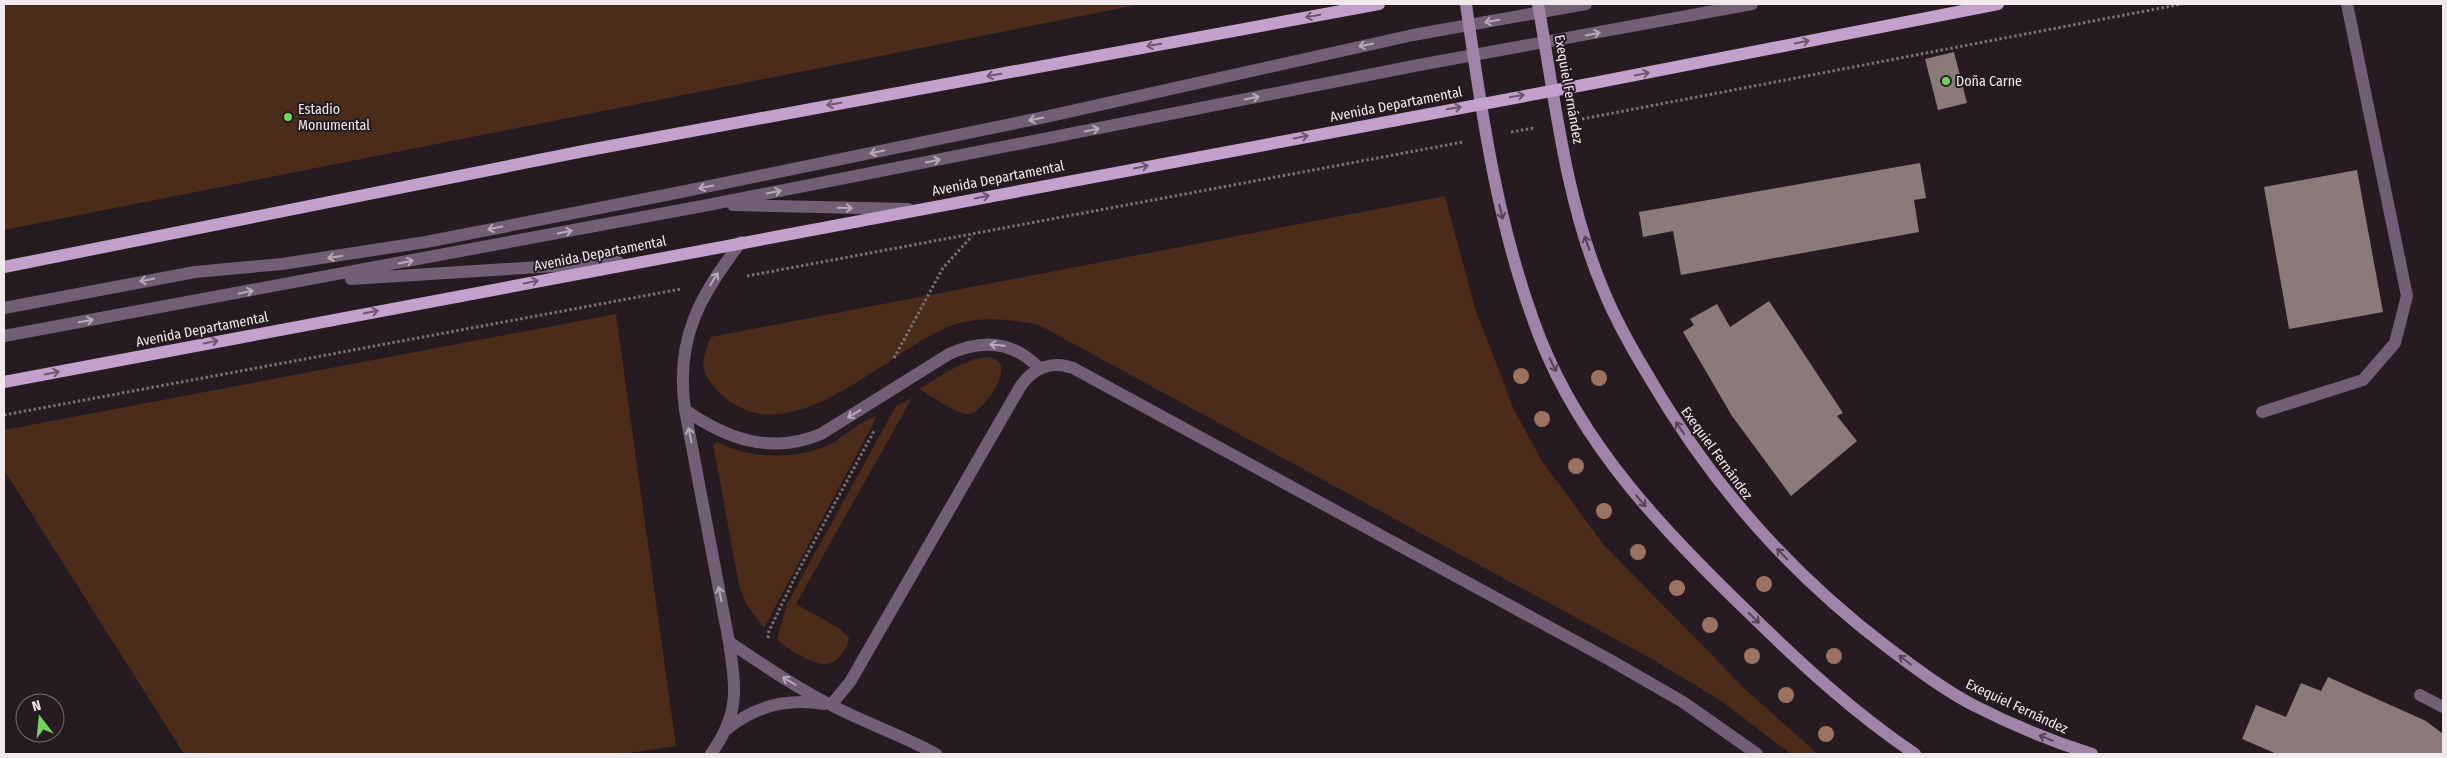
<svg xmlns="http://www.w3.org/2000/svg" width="2447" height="758" font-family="'Fira Sans Condensed',sans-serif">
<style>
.green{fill:#4b2b19}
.building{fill:#8a7a79}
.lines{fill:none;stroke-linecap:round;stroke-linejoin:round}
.path{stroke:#7a7074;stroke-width:3;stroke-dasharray:2.5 2.5;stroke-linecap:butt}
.lane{stroke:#705f75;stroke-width:12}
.secondary{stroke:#9f84a7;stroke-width:12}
.primary{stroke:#c4a1cd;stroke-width:12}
.tree{fill:#9c7260}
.oneway{stroke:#6d576e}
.oneway2{stroke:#b7abb6}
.oneway3{stroke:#564556}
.poi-dot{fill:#73d25d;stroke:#261b20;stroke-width:2}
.labels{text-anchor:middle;stroke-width:4;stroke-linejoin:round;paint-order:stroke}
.poi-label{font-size:14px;fill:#f1e9ec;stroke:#261b20;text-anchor:start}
.street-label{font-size:14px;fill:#f1e9ec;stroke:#261b20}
</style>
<rect width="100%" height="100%" fill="#261b20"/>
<!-- green -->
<path class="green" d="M4,4H1142L4,230Z
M1445,196L1475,308L1514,410L1542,461L1604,545L1746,690L1818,754H1791L1720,700L1650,658L1039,325C1009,319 976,315 946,328C884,354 787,459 720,393C699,372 700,363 711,337Z
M616,314L676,746L622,754H184L4,470V430Z
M989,357C994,359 999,360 1001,366C1005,378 982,414 968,414C955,413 931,396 919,389C941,376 963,359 989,357Z
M912,398L796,604L839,628L849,638C848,647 838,663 827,664C815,666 785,648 777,639L787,604L896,406Z
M876,416L873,424L764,628L746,604L739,585L713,444L718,442C748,460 804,460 834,442C848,433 860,422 876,416Z"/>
<!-- building -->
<path class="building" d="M1954,52L1967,103L1938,110L1925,59Z
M1920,163L1926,198L1914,200L1919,232L1681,275L1673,231L1643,237L1639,212Z
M2357,170L2383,312L2289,329L2264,187Z
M1769,301L1843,413L1837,416L1857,441L1791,496L1732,416L1683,332L1694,325L1690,319L1717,304L1730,327Z
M2328,677L2426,721L2443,734V754H2277L2242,739L2256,705L2286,717L2301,683L2321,691Z"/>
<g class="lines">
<!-- path -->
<path class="path" d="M1582,119L2182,4
M1511,132L1534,128
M747,276L1463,142
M894,358L943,268L972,236
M4,415L681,289
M768,638L769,631L796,575L874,431"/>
<!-- lane -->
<path class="lane" d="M733,205L908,209
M351,279L618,262
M4,308L195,272L282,264L426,242L671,194L1045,117L1413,35L1586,4
M4,336L708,205L1419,65L1752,4
M685,410C727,439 771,455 821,434L949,354C982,339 1013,341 1039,368
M2262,412L2363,380L2395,343L2407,296L2347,4
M729,642C762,664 795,687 831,705C865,723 902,735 936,754
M2420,695L2443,707
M831,705L850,682L1020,387C1033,368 1051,360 1073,368L1610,660L1683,702L1757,754
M727,729C755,706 788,698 824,704
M711,754C740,713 736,690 729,642L685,410C675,339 699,297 741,242"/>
<!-- secondary -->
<path class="secondary" d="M1466,4C1482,117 1498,230 1540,338C1583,447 1665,532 1748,612C1800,663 1854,713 1915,754
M1538,4C1555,99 1565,199 1603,289C1615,319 1632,349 1649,377C1712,485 1790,574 1891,650C1917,669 1944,690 1973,705C2012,725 2051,741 2092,754"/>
<!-- primary -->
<path class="primary" d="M4,267L589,150L1379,4
M4,382L1594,83L1998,4"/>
</g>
<!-- trees -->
<g class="tree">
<circle cx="1521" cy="376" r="8"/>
<circle cx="1599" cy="378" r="8"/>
<circle cx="1542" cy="419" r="8"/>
<circle cx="1576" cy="466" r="8"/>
<circle cx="1604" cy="511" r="8"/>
<circle cx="1638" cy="552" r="8"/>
<circle cx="1764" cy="584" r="8"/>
<circle cx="1677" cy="588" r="8"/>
<circle cx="1710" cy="625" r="8"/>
<circle cx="1752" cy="656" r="8"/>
<circle cx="1834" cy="656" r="8"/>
<circle cx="1786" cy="695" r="8"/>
<circle cx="1826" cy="734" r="8"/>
</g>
<!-- one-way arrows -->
<defs><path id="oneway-shaft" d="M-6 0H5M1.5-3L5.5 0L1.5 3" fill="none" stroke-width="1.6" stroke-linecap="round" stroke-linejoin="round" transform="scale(1.25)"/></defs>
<g class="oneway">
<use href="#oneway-shaft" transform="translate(1313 16) rotate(170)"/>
<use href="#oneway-shaft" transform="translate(1802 42) rotate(-11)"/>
<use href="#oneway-shaft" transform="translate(1154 45) rotate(170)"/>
<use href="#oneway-shaft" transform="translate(1642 74) rotate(-11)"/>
<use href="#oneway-shaft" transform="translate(994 75) rotate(170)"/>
<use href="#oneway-shaft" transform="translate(1517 96) rotate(-10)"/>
<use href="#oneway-shaft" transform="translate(834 104) rotate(170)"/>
<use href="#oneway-shaft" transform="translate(1454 108) rotate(-10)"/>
<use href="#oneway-shaft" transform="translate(1301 137) rotate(-11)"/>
<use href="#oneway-shaft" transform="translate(1141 167) rotate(-11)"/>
<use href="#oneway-shaft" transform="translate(982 197) rotate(-11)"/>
<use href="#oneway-shaft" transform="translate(531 282) rotate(-11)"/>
<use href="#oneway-shaft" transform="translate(371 312) rotate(-11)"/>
<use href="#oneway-shaft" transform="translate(211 342) rotate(-11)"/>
<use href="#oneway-shaft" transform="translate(52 373) rotate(-11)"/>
</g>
<g class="oneway2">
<use href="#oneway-shaft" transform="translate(1492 21) rotate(170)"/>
<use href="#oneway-shaft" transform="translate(1593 34) rotate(-11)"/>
<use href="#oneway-shaft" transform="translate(1366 45) rotate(168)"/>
<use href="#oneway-shaft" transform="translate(1252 98) rotate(-11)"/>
<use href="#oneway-shaft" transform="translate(1036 119) rotate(168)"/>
<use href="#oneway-shaft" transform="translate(1092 130) rotate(-11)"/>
<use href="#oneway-shaft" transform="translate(877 152) rotate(168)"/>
<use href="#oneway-shaft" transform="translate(933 161) rotate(-11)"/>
<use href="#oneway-shaft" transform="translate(706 187) rotate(168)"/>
<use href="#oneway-shaft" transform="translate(774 192) rotate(-11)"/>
<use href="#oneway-shaft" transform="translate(845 208) rotate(1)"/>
<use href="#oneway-shaft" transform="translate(495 228) rotate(169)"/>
<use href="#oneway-shaft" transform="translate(565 232) rotate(-11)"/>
<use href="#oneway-shaft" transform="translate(335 257) rotate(171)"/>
<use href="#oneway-shaft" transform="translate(406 262) rotate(-11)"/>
<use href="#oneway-shaft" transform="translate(714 279) rotate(-58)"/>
<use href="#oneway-shaft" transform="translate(147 280) rotate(169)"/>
<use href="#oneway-shaft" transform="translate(246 292) rotate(-11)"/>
<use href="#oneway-shaft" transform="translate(86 321) rotate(-10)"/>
<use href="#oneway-shaft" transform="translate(997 345) rotate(-174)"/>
<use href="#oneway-shaft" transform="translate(854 414) rotate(149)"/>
<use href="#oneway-shaft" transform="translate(690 435) rotate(-101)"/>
<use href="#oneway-shaft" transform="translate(720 594) rotate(-101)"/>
<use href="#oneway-shaft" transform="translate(789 681) rotate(-150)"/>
</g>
<g class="oneway3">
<use href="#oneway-shaft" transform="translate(1501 212) rotate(77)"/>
<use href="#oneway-shaft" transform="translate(1587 243) rotate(-109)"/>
<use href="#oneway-shaft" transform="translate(1553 365) rotate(64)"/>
<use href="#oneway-shaft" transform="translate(1680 428) rotate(-124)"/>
<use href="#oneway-shaft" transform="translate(1641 501) rotate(50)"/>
<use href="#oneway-shaft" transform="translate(1782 554) rotate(-134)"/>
<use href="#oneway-shaft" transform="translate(1754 618) rotate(44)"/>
<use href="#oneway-shaft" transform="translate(1905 660) rotate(-143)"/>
<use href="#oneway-shaft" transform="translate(2046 738) rotate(-157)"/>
</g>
<!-- markers -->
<g class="poi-dot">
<circle cx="1946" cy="81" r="5"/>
<circle cx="288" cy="117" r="5"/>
</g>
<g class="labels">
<!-- poi labels -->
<g class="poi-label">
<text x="1956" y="86">Doña Carne</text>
<text x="298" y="114">Estadio<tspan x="298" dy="16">Monumental</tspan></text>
</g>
<!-- street labels -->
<g class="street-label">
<text transform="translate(1569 89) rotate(80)" y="5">Exequiel Fernández</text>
<text transform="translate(1396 104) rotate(-11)" y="5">Avenida Departamental</text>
<text transform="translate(998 178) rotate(-11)" y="5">Avenida Departamental</text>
<text transform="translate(600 253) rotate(-11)" y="5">Avenida Departamental</text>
<text transform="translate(202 329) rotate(-11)" y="5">Avenida Departamental</text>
<text transform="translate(1717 453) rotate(54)" y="5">Exequiel Fernández</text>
<text transform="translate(2017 706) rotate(25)" y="5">Exequiel Fernández</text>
</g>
</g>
<!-- border -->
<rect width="2447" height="758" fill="none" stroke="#f1e9ec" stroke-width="10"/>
<!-- north arrow -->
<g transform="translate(40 718) rotate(344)"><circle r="24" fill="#261b20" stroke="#776d72"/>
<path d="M0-4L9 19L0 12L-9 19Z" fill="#73d25d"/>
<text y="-8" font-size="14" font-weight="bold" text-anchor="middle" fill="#f1e9ec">N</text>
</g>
</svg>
